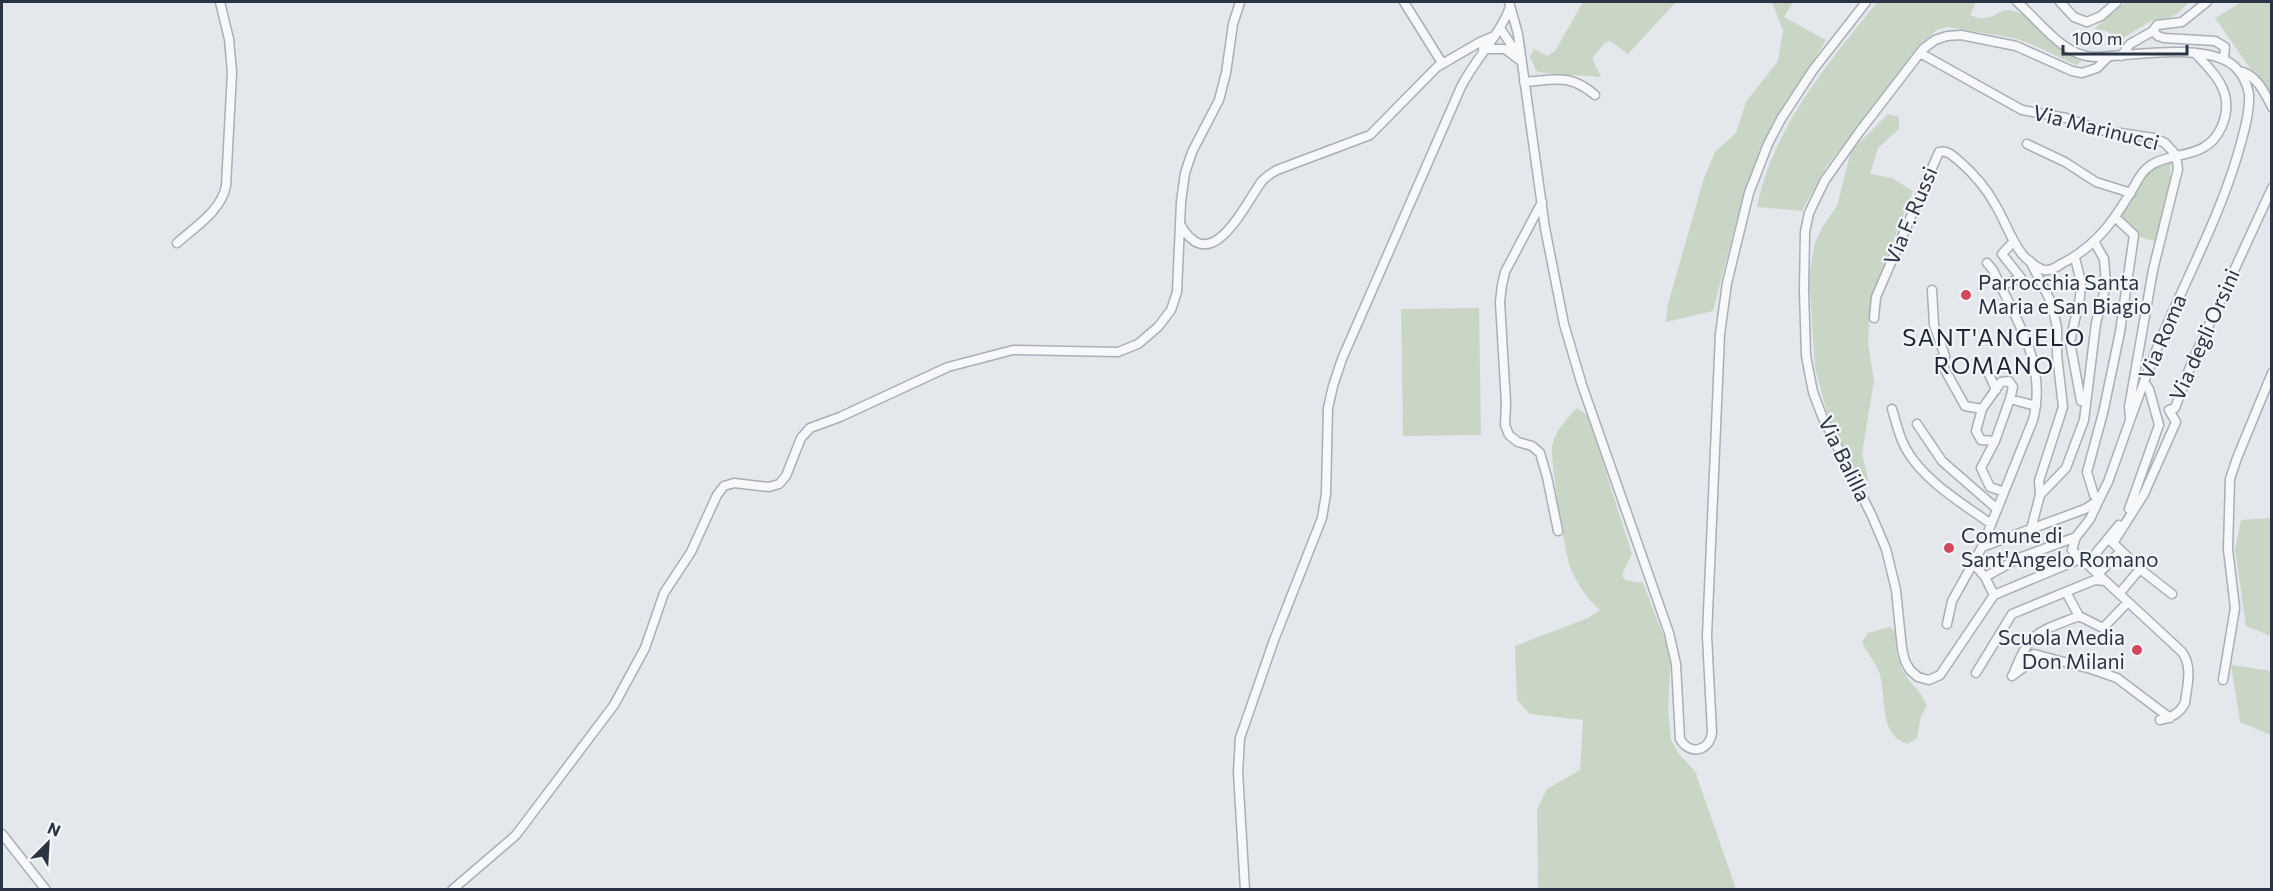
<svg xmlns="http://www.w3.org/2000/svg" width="2273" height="891" font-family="Commissioner,sans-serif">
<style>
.green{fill:#c9d6c5}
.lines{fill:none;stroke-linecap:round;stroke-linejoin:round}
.minor-casing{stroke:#a9aeb7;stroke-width:11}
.minor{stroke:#f7f8fa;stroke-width:8}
.poi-dot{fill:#d1495b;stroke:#f4f6f9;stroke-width:2}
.labels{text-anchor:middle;stroke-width:4.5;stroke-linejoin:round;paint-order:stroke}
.street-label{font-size:21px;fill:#2b3445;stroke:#f4f6f9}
.poi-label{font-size:21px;fill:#2b3445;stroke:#f4f6f9;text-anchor:start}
.quarter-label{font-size:24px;letter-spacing:1.5px;fill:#1d2536;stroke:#f4f6f9}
</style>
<rect width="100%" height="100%" fill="#e4e7ec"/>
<!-- green -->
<path class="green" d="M1583,2H1676L1628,54L1610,41L1605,43L1592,58L1601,77C1579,74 1557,77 1536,71L1530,57L1534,49L1547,56L1555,51Z
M1772,2H1793L1784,17L1826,40L1760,149L1740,207L1713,311L1666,322L1668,304L1704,178L1715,152L1736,133L1746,102L1778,61L1783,31Z
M1877,2H1976L1970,15C1996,26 1995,4 2017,12C2041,21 2059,46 2081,60V62L2076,65L2031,44L2014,38L1947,27L1937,30L1924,41L1826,167L1802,211L1757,207C1773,127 1828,64 1877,2Z
M2126,2H2189L2177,14L2168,18L2153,20L2121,39L2116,40L2107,31L2094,29Z
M2242,2H2271V98L2215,18Z
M1888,114L1899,117V129L1878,148L1870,174L1892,178L1913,191L1882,270L1874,295L1869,323L1868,343L1874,381L1862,454L1868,479L1866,484L1853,472L1827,412L1815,368L1809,276L1815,243L1823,226L1837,206L1851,151Z
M2171,160L2170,175L2173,180L2157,242L2137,236L2118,217L2148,170Z
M1479,308L1481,435L1403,436L1401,309Z
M1577,408L1588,416L1632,554L1622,574L1625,580L1643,583L1671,655L1668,708L1671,740L1679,754L1695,771L1736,889H1538L1537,809L1547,789L1580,770L1583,720L1530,714L1517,700L1515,646L1588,618L1600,610C1588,600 1577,584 1571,569C1565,557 1550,457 1552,446C1556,430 1566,419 1577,408Z
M2271,518H2272L2271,636L2246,626L2235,549L2241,520Z
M1890,627L1896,632C1895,647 1897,661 1905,674C1912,686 1922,692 1927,706L1921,716L1917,738L1908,744C1878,735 1887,700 1880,675C1877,664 1867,653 1862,642L1868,633Z
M2231,665L2271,671V735L2240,722Z"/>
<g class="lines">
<!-- minor casing -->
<g class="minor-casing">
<path id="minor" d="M1404,2L1442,63
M1509,2L1518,34L1545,228L1564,324L1582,385L1669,633L1676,664L1680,739C1690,756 1710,751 1712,732L1707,636L1720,334L1727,283L1749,193L1768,144L1781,119L1813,70L1866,2
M2060,2L2074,17L2087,22L2101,16L2117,2
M2207,2L2182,22L2157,25L2153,31L2158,36L2164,38L2215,41L2225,47L2224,59
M1500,28L1518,55
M1483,49H1505L1521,61
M1920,53L2022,110L2066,118L2100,130L2154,138L2165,143L2176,155
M2121,56L2130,44L2153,31
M2239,71C2256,74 2265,93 2272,107
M1524,82C1556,80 1569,73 1595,95
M2027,144L2065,162L2096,182L2131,193
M1542,202L1505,272L1502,285L1500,302L1506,403L1505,425L1509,435L1518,442L1532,446L1540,453L1547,477L1558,531
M2115,217L2134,235L2120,332L2103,413L2087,472L2094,495L2099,500L2090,519L2076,537L2072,550L2182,652C2193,667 2187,686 2185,703C2180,713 2171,718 2160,720
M1180,224C1211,280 1245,204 1262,181C1267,176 1271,173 1277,170L1370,135L1437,67L1480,42L1492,37
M177,243C195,227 221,211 226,186L232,72L229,39L220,2
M2075,258L2081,282L2080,297L2070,342L2081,401
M2030,261L2052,304L2057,328V355L2063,407L2039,481L2040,495L2031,529
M2000,286L2021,278L2002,254L2014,241
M1932,290L1934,325L1945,356L1939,359L1965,406L1982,409
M1874,318L1876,297L1939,152C1947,150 1952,155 1958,160C1973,173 1987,189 1996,206C2005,221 2011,240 2022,254C2027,260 2037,268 2044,270C2050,271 2057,267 2061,264C2099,246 2119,213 2139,178C2158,145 2203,167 2221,128C2236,95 2217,76 2195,53
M1989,374L1996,390
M1892,409C1896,422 1899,437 1906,449C1924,481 1962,503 1991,524
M2130,417L2129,407L2153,270L2178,169L2176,155
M1917,424L1942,461L1997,509
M1995,441L1981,440L1976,431L1982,409L2001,382L2009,381L2013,387L2010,399
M2004,492L1990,487L1981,468L1995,441L2010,399L2036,406
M2040,495L2066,468L2084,420L2096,323L2106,285L2104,259L2095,243
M2129,509L2159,425L2149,389L2144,382
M2111,541L2140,569L2172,594
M2113,543L2144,494L2176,422L2169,410L2175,408L2192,362L2272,188
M1982,547L2085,509L2099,500L2108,482C2125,435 2141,387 2160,341C2188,274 2224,209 2242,139C2246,125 2250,108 2249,94C2247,83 2242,73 2234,66C2207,42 2131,56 2096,57C2063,57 2040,21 2017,2
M2080,559L1994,595L1940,675L1929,680L1918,677L1910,670L1905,661L1902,649L1896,590L1886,549L1872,516L1822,416L1813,392L1806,356L1804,291L1805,232L1809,213L1825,180L1860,131L1923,49L1935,40L1947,36L1961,35L2016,46L2072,71L2082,73L2097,68L2108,57
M1973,563L1985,577L1994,595
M2087,564L2119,525
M2098,574L2121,551
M1985,577L2019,558L2076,537
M2066,592L2079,616L2103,628L2128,602
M2119,594L2140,569
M1947,624L1952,601L1982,547L2033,420C2048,364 2015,318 1993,270L1987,263
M1976,673L2012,614L2085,584L2095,580L2105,581
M2013,675C2030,630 2037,633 2079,616
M2012,676L2024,667L2034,654L2091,669L2117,678L2170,718
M2223,680L2235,608L2228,549L2230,479L2237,458L2272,373
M2,834L46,890
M452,890L516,835L614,705L645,648L664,593L691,552L717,495L724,486L734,483L769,487L779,484L786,476L801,438L810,428L840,417L948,367L1013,350L1118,352L1138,344L1158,327L1171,310L1177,292L1181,202L1185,173L1192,152L1219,100L1226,73L1233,24L1240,2
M1245,890L1238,772L1240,738L1274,640L1322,518L1326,494L1328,408L1333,386L1342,359L1461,87C1475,59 1500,35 1510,7"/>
</g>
<!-- minor -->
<use href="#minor" class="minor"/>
</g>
<!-- markers -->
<g class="poi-dot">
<circle cx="1966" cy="295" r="6"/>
<circle cx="1949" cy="548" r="6"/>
<circle cx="2137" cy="650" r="6"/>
</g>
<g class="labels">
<!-- street labels -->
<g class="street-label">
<text transform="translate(2096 128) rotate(14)" y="7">Via Marinucci</text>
<text transform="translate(1911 216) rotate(-67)" y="7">Via F. Russi</text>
<text transform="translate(2205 335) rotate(-66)" y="7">Via degli Orsini</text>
<text transform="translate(2163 337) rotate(-67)" y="7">Via Roma</text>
<text transform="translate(1844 459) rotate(64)" y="7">Via Balilla</text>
</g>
<!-- poi labels -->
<g class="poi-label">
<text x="1978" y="290">Parrocchia Santa<tspan x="1978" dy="24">Maria e San Biagio</tspan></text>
<text x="1961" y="543">Comune di<tspan x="1961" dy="24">Sant'Angelo Romano</tspan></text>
<text x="2125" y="645" text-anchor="end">Scuola Media<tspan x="2125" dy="24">Don Milani</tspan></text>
</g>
<!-- quarter labels -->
<g class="quarter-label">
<text x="1994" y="346">SANT'ANGELO<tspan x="1994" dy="28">ROMANO</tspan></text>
</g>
</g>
<!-- border -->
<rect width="2273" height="891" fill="none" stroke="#2b3445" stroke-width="6"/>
<!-- north arrow -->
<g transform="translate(48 843) rotate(24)" stroke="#f4f6f9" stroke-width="4.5" paint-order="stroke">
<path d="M0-4.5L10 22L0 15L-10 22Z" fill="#2b3445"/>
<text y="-9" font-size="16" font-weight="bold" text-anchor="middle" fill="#2b3445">N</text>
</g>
<!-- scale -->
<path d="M2063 45v9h124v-9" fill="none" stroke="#2b3445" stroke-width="3"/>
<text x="2072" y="45" font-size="18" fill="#2b3445" stroke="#f4f6f9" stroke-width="4.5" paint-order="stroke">100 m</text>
</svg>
